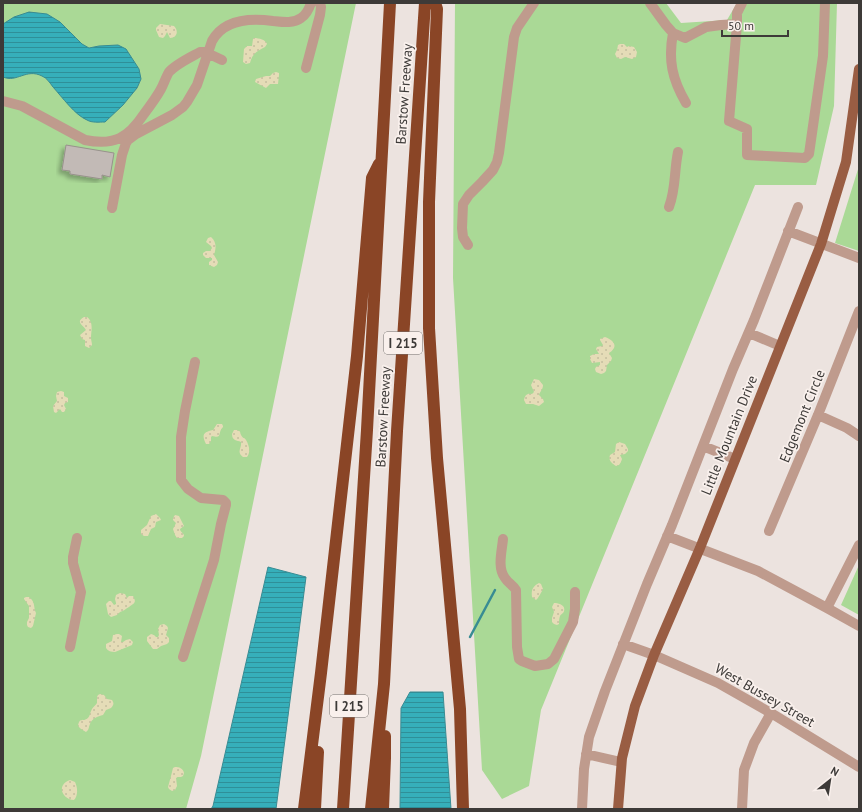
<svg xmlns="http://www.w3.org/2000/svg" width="862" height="812" font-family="'PT Sans',sans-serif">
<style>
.green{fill:#aad996}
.sand{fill:url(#sand-dots)}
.water{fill:url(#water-rules);stroke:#388c93}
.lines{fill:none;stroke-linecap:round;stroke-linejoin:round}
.stream{stroke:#388c93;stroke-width:2.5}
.building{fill:#c2bab6;stroke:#98918c;filter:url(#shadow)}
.minor{stroke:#bf9b8d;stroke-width:10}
.major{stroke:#995d43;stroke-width:10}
.highway{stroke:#8a4526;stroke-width:12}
.labels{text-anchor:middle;stroke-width:3.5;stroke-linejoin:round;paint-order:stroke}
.shield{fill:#f9f0ec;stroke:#75716e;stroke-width:1}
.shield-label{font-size:13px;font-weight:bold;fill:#3d3a38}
.street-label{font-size:14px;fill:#3d3a38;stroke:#f9f0ec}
</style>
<defs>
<pattern id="sand-dots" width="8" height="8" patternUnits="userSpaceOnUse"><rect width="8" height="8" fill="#e5dcb7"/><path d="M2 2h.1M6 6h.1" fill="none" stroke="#c5be9e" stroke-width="1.8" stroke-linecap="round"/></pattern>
<pattern id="water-rules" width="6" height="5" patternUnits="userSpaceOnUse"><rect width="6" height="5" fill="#36afba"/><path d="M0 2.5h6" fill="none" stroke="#2f8f98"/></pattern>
<filter id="shadow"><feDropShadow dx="-3.5" dy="3.5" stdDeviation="2" flood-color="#0004"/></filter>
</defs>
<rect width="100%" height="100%" fill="#ece3df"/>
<!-- green -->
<path class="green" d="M3,3H356L201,756L186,809H3Z
M455,3H666L681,23L727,20L737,3H837L834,106L816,185H755L541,710L529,786L502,799L482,770L453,278Z
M859,166V251L835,243Z
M859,565V615L841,605Z"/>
<!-- sand -->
<path class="sand" d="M160,24L174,26C179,31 177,38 170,38L167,32L165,36L163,38L159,37L156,30V28Z
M254,38C259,38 266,40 267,44L265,47C257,51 252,54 250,63L246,64L243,62L244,49L247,46H252L253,39Z
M620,44H624L627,47L629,46L634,47L637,52L636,57L632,59L625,57L621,59L617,58L615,54L617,50L618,45Z
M276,72L279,73V75L278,84H270L266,88L255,82L256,79L266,76H270L273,73Z
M211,237C217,242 216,249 214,255L218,262L217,265L214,267L209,265V262L212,260V258H206L203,255V253L206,251H210L212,248L211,246L206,242L208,238Z
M84,317H87C94,322 91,331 91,338C91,340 92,343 92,345L89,348L85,346V340L82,339L80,335L86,330C83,325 75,322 84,317Z
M605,337C614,340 619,347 609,353L612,358L611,361L607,365L606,371L604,373L601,374L596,372L595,369L596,367L600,365V362L592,363L590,359V356L594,354H599L596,349L597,347L602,346L603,345L600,340V339Z
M534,379L539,380L543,385C543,390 540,391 539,395L543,399L544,402L539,406L533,404H526L524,400C525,395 527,393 532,394L534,392L531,385Z
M61,391L64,392V396L68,398V402L65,403L64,405L66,409L64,412H62L60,409L56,413L54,412L53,406L57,401L56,396L57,392Z
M217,424H222L223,426V427C217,433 223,439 212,436L211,437V441L209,444H206C201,434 204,432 213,430Z
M234,430H237C242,433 239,430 241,435C244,440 243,436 246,440C249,445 251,452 247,457H243C236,452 242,448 241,442C237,440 232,441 232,434Z
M619,442L625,444L628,449V451L625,454L620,455L622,459L621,462L619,465L616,466C612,463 608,461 610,455L615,452L616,444Z
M156,514L160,518L161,520L156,522L155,527L151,529L148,536H144L141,534V530L147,525L151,516Z
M175,515L179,516L184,526L180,529C180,532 184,533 184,536L182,538H177L175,535L173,529L176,523L173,520V518Z
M539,583L541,584L543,589C542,591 538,599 536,600L532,597C531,590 533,586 539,583Z
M120,593L125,594L127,598L129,596H133C137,603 134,603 129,607C125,609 124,611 120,612L117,615L111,617L108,614L106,604L109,601H111L114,605L116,604V603L115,599L116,595Z
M26,597H29C36,602 33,608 36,613L33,626L31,628L28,627L27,625V622L29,618V606L24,599V598Z
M554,603C558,603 566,605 564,611C564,613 561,614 560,616C559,619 559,621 559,624L557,625L554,624L552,622V618L554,612L552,607Z
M164,624L167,626L168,628L166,635L169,638V642L167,644L161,646L157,649H153L147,641V637L151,634L154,635L156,637H158L159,635L158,629L160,625Z
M117,634H119L122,636L121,642H123L126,640L130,639L133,642L132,645L115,652C111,652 108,651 106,648V644L112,641L113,635Z
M100,694L104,695L107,699L112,700C114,703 114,705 111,708L106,710L103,715C98,716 91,719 90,724C89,726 89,728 88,730L86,732L81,729L78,726C80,716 82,723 88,718C90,716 90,712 92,709C93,707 96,705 97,703V697L98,695Z
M175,767C179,767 183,768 184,773L183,776L181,777H178L176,778L177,786L175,790L172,791L169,789L168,787L171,776L173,768Z
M70,780L75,782C78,788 78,796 74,800C62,799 56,785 70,780Z"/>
<!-- water -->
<path class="water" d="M29,12L47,14L60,22L82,44L89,48L99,46L118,45L126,49L139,69L141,79L137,88L123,105L105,122C99,122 92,123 87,120C75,115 62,97 53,87C50,83 47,78 42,76C26,68 17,83 3,77V24L14,17Z
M268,567L306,577L276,809H211L213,806Z
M410,692H443L451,809H400L401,708Z"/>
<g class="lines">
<!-- stream -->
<path class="stream" d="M470,637L495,590"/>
</g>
<!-- building -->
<path class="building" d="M66,145L114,153L110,177L102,175V179L70,174V171L62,170Z"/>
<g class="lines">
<!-- minor -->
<path class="minor" d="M650,3L666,25L673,33L685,38L706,27L721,25L737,24
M742,3L737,13V24L729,121L747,129V155L805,158L809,154L823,56L825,3
M673,33C668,60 672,79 686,103
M306,68L320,15L321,7L320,3
M3,101L22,106L85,140C114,146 128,138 144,114C150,106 156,98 161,89C164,83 166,77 169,72C176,64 191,57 200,52H205L222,60
M669,207C676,189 674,171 678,152
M112,208L122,155L126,143L128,140L136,134L172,115L183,107L187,102L197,85L212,41C224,19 251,18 273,21C282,22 293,24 301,18C306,15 309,9 311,3
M788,231L859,258
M468,245L463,237L462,228L463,204L469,195L482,182L493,170L497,162L499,153L514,37L517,28L534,3
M749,333L780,346
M818,415L847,428L859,436
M703,446L735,459
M769,531L818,415L859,311
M667,536L758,571L827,608L859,626
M503,539C502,551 497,568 505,578C508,583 513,585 516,590L517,647L519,659L522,661L535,666L548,664L554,659L573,622L575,609V592
M827,608L859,545
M623,644L654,655L718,683L771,713L859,767
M70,647L81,592L73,563V557L77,538
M183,657L214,560L221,524L226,505V503L223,500L201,498L188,489L181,480V437L185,411L195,362
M586,754L621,762
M582,809L584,769L589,737L605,691L647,584L672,525L733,369L754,320L798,207
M742,809L744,770L754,743L771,713"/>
<!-- major -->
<path class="major" d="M618,809L622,758L635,706L654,655L700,548L821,244L846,162L859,69"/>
<!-- highway -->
<path class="highway" d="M435,3L437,9L429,202V328L437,458L460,709L463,809
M304,809L321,673L357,356L372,178L379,164
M315,809L318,752
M343,809L367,430L390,3
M371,809L384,684L397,431L425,3
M383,809L385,758V736"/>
</g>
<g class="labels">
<!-- shield labels -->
<g class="shield">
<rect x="384" y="332" width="38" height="22" rx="3"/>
<rect x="330" y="695" width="38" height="22" rx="3"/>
</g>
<g class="shield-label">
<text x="403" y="348">I 215</text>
<text x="349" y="711">I 215</text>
</g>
<!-- street labels -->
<g class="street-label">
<text transform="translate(404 94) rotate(-86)" y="5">Barstow Freeway</text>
<text transform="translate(802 416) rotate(-68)" y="5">Edgemont Circle</text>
<text transform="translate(383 417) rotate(-87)" y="5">Barstow Freeway</text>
<text transform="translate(729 435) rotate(-68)" y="5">Little Mountain Drive</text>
<text transform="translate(765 695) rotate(30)" y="5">West Bussey Street</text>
</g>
</g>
<!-- border -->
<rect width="862" height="812" fill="none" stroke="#3d3a38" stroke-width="8"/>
<!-- north arrow -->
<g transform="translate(830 780) rotate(30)" stroke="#f9f0ec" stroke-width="3" paint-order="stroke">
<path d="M0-3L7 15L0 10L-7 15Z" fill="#3d3a38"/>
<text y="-6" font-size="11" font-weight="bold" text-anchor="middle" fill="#3d3a38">N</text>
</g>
<!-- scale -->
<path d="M722 30v6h66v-6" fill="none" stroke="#3d3a38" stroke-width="2"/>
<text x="728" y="30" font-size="12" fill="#3d3a38" stroke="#f9f0ec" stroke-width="3" paint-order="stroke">50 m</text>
</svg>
